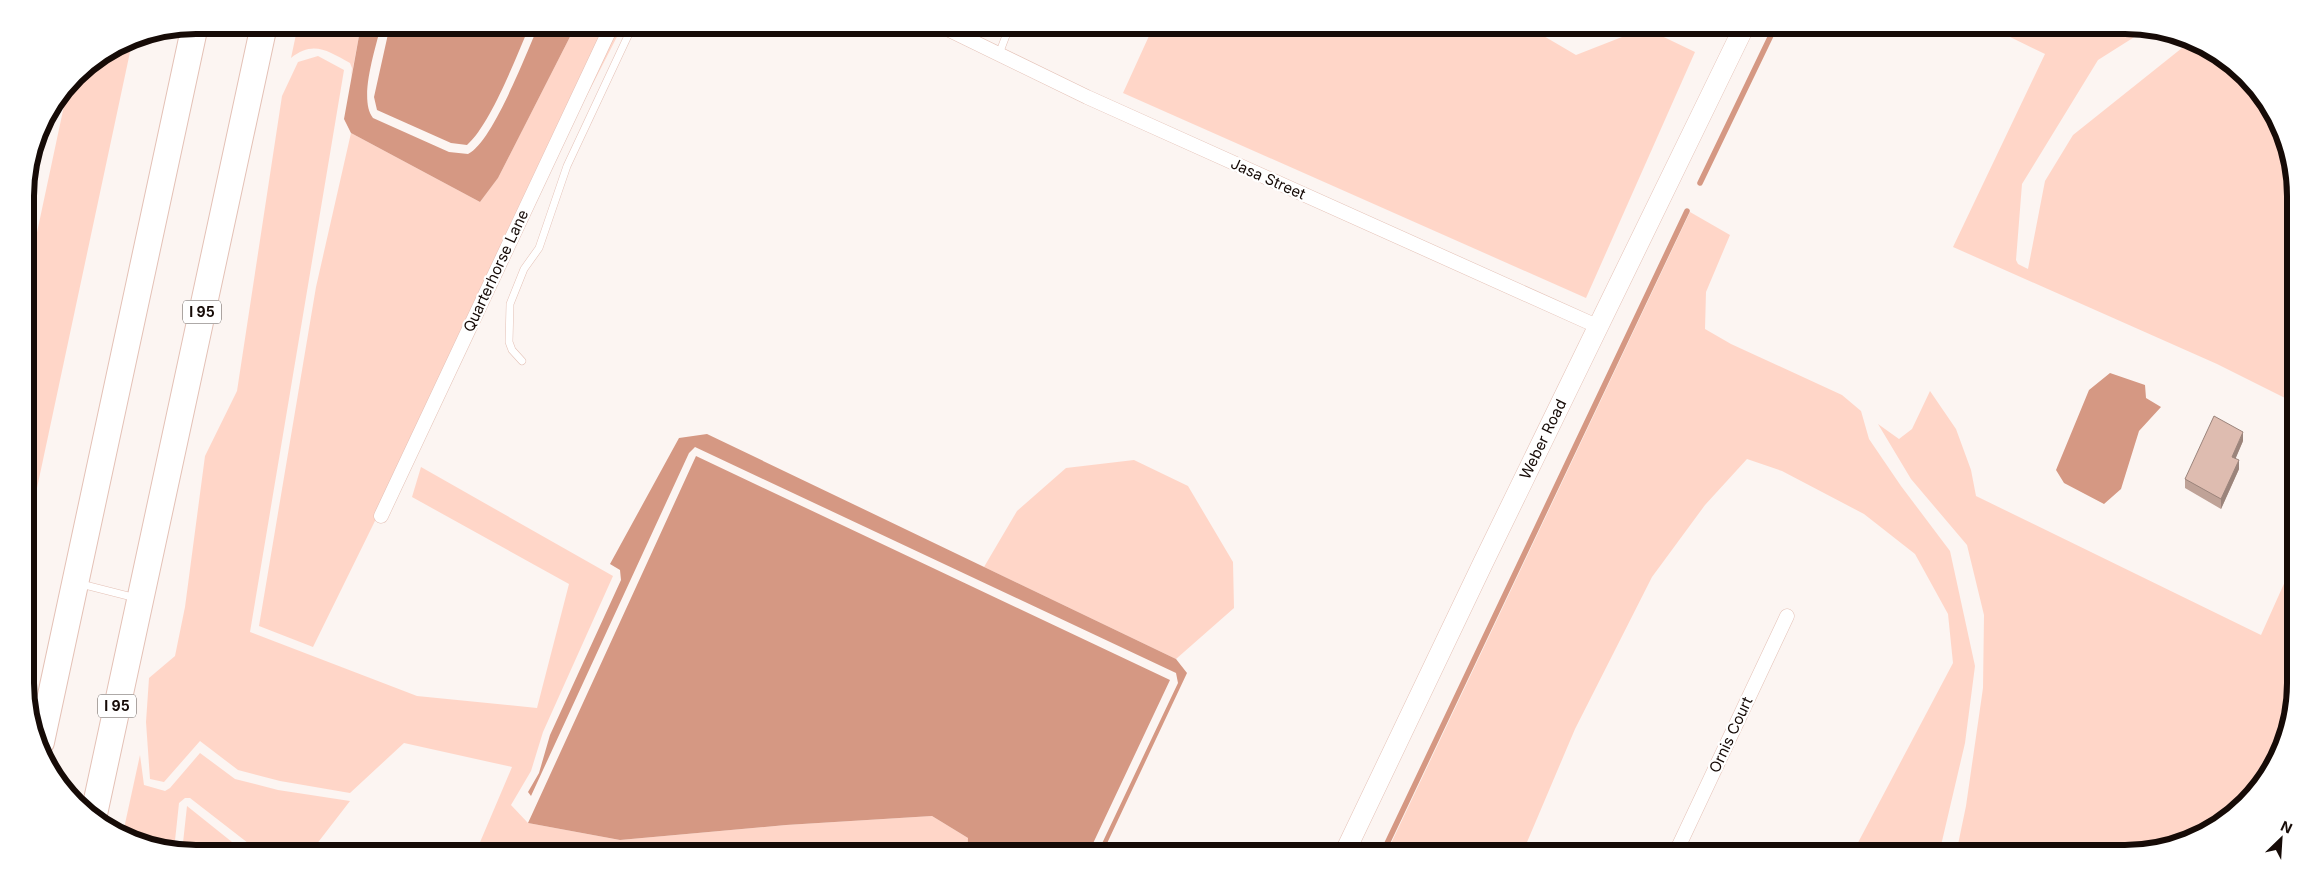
<svg xmlns="http://www.w3.org/2000/svg" width="2321" height="879" font-family="Inter,sans-serif">
<style>
.green{fill:#ffd6c8}
.water{fill:#d59883}
.lines{fill:none;stroke-linecap:round;stroke-linejoin:round}
.stream{stroke:#d59883;stroke-width:5.5}
.lane-casing{stroke:#e4c1b6;stroke-width:8}
.street-casing{stroke:#e4c1b6;stroke-width:15}
.secondary-casing{stroke:#e4c1b6;stroke-width:21}
.highway-casing{stroke:#e4c1b6;stroke-width:28}
.lane{stroke:#fff;stroke-width:7}
.street{stroke:#fff;stroke-width:14}
.secondary{stroke:#fff;stroke-width:20}
.highway{stroke:#fff;stroke-width:26}
.wall{fill:#bfa297}
.shaded-wall{fill:#9b847b}
.building{fill:#debcb0;stroke:#9b847b}
.labels{text-anchor:middle;stroke-width:4.5;stroke-linejoin:round;paint-order:stroke}
.shield{fill:#fff;stroke:#5c5451;stroke-width:1}
.shield-label{font-size:14px;font-weight:bold;fill:#160b07}
.street-label{font-size:15px;fill:#160b07;stroke:#fff}
.rim{fill:none;stroke:#160b07;stroke-width:6}
</style>
<rect width="100%" height="100%" fill="#fcf5f2"/>
<!-- green -->
<path class="green" d="M298,25H330L359,36L351,78L352,68L350,63C328,51 313,40 291,58Z
M576,25H623L521,224L313,647L259,626L316,287L351,133L480,202L498,178Z
M1154,25H1525L1576,55L1645,28L1695,52L1586,298L1123,93Z
M2052,25H2125L2147,29L2098,60L2022,184L2016,260L2018,264L2028,269L2045,181L2073,135L2192,40L2220,54L2260,92L2294,173L2295,403L2217,364L1953,247L2045,54L2006,35L2012,31Z
M133,37V38L27,535L26,284L68,87L83,68Z
M318,56L344,70L250,632L417,696L537,708L569,584L412,497L421,467L613,576L543,732L531,771L511,805L528,823L620,840L786,825L932,816L968,838L967,854H475L512,767L404,743L350,793L280,781L238,770L200,741L164,782L150,779L146,722L149,678L175,656L185,607L205,456L237,391L282,96L298,62Z
M1690,212L1730,235L1706,292L1705,329L1731,344L1842,395L1861,411L1869,439L1901,486L1950,551L1975,666L1965,743L1939,854H1852L1953,663L1948,614L1915,554L1864,514L1782,471L1747,459L1705,505L1652,577L1575,729L1522,854H1386Z
M1930,391L1956,429L1971,470L1976,496L2261,635L2296,557V683L2287,738L2261,787L2229,819L2180,845L2136,854H1956L1966,806L1983,688L1984,615L1967,545L1911,479L1878,424L1899,439L1912,429Z
M1134,460L1188,486L1233,562L1234,608L1176,659L984,567L1017,511L1066,468Z
M200,753L235,779L278,790L350,801L309,854H262L190,798H185L179,803L174,850L141,845L123,833L140,755L144,785L165,791L170,788Z
M187,806L247,854H196L182,852Z"/>
<!-- water -->
<path class="water" d="M374,25H381C376,48 358,99 373,118L449,152L468,154C493,142 526,53 539,25H576L498,178L480,202L351,133L344,119L359,36H369Z
M390,25H530C516,57 491,124 467,145L451,143L377,110L374,97Z
M2110,373L2145,385L2146,398L2161,407L2139,431L2121,489L2104,504L2064,483L2056,470L2089,390Z
M707,434L1176,659L1187,673L1102,854H1097L1178,683L1176,673L695,447L689,453L531,796L528,792L539,773L550,735L621,580L620,570L610,564L679,438Z
M696,456L1170,680L1088,854H967L968,838L932,816L786,825L620,840L528,823Z"/>
<g class="lines">
<!-- stream -->
<path class="stream" d="M1700,183L1776,25
M1382,854L1687,211"/>
<!-- lane casing -->
<g class="lane-casing">
<path id="lane" d="M999,54L1010,25
M522,361L512,350L509,342L510,304L524,269L539,248L567,166L633,25
M81,584L136,598"/>
</g>
<!-- street casing -->
<g class="street-casing">
<path id="street" d="M939,25L1087,97L1599,327
M381,516L612,25
M1675,854L1787,616"/>
</g>
<!-- secondary casing -->
<g class="secondary-casing">
<g id="secondary">
<path id="s1" d="M1344,854L1483,563L1745,25"/>
</g>
</g>
<!-- highway casing -->
<g class="highway-casing">
<path id="highway" d="M41,742L195,25
M94,814L264,25"/>
</g>
<!-- lane -->
<use href="#lane" class="lane"/>
<!-- street -->
<use href="#street" class="street"/>
<!-- secondary -->
<use href="#secondary" class="secondary"/>
<!-- highway -->
<use href="#highway" class="highway"/>
</g>
<!-- wall -->
<path class="wall" d="M2243,441L2235,459L2239,469L2221,509L2185,488V479Z"/>
<!-- shaded-wall -->
<path class="shaded-wall" d="M2243,432V441L2232,467V457Z
M2239,460V469L2221,509V499Z"/>
<!-- building -->
<path class="building" d="M2214,416L2243,432L2232,457L2239,460L2221,499L2185,479Z"/>
<g class="labels">
<!-- shield labels -->
<g class="shield">
<rect x="183" y="300.5" width="38" height="23" rx="4"/>
<rect x="98" y="694.5" width="38" height="23" rx="4"/>
</g>
<g class="shield-label">
<text x="202" y="317">I 95</text>
<text x="117" y="711">I 95</text>
</g>
<!-- street labels -->
<g class="street-label">
<text transform="translate(1268 179) rotate(24)" y="5">Jasa Street</text>
<text transform="translate(496 271) rotate(-65)" y="5">Quarterhorse Lane</text>
<text dy="5" stroke="none"><textPath href="#s1" startOffset="460">Weber Road</textPath></text>
<text transform="translate(1731 735) rotate(-65)" y="5">Ornis Court</text>
</g>
</g>
<!-- crop -->
<path d="M0 0H2321V879H0ZM196 34H2125A162 162 0 0 1 2287 196V683A162 162 0 0 1 2125 845H196A162 162 0 0 1 34 683V196A162 162 0 0 1 196 34Z" fill="#fff" fill-rule="evenodd"/>
<path class="rim" d="M196 34H2125A162 162 0 0 1 2287 196V683A162 162 0 0 1 2125 845H196A162 162 0 0 1 34 683V196A162 162 0 0 1 196 34Z"/>
<!-- north arrow -->
<g transform="translate(2281 839) rotate(25)" stroke="#ffffff" stroke-width="4" paint-order="stroke">
<path d="M0-4L9 19L0 12L-9 19Z" fill="#160b07"/>
<text y="-8" font-size="14" font-weight="bold" text-anchor="middle" fill="#160b07">N</text>
</g>
</svg>
